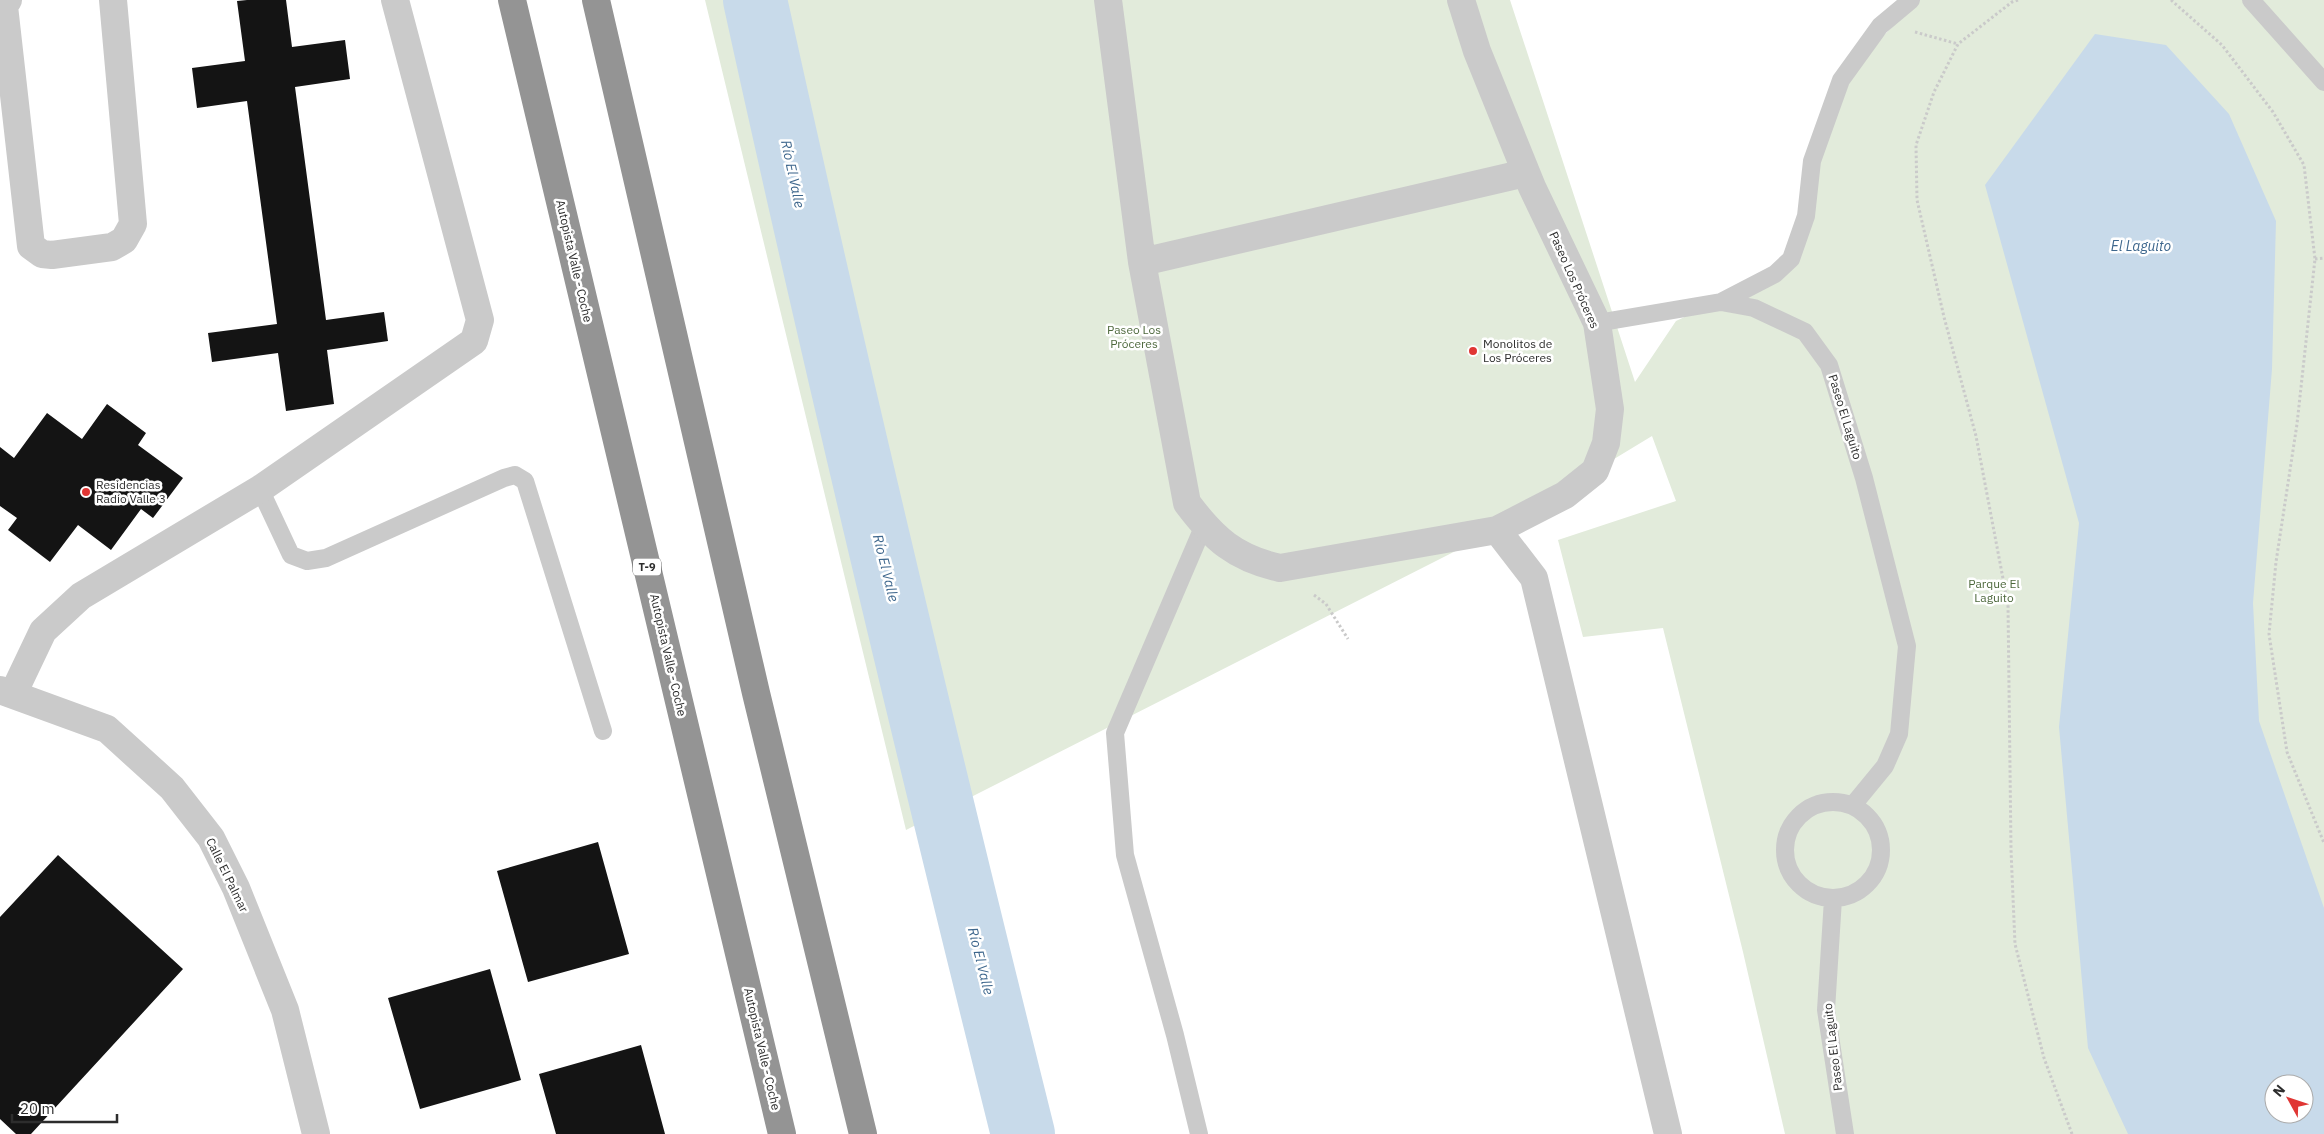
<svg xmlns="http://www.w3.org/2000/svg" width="2324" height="1134" font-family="'IBM Plex Sans',sans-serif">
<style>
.green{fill:#e2ebdb;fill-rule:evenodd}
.water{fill:#c8daea;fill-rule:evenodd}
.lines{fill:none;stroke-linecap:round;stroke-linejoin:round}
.river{stroke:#c8daea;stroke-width:64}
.building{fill:#141414}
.path{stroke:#cacaca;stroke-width:3;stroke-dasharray:2.5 2.5;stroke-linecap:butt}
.service{stroke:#cacaca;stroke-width:18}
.minor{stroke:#cacaca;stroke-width:28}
.motorway{stroke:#949494;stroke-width:28}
.poi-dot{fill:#e03634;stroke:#fff;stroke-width:2}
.labels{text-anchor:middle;stroke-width:5;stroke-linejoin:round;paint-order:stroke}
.shield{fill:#fff;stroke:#6c6c6c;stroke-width:1}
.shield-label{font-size:11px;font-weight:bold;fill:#2d2d2d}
.street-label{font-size:12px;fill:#2d2d2d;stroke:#fff}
.park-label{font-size:12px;fill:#4d683c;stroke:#fff}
.poi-label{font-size:12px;fill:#2d2d2d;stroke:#fff;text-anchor:start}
.water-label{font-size:14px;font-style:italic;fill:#3e678d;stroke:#fff}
</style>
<rect width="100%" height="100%" fill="#fff"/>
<!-- green -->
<path class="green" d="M705,0H1510L1635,382L1676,321L1776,274L1806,216L1841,80L1918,0H2324V1134H1785L1743,952L1663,628L1583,637L1558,540L1676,501L1652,436L1497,530L906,830ZM2274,1084H2304V1114H2274Z"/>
<!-- water -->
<path class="water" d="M2095,34L2166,45L2229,114L2276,221L2272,369L2253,603L2259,721L2324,908V1134H2128L2088,1048L2059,727L2079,523L1985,185ZM2274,1084H2304V1114H2274Z"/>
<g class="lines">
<!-- river -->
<path class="river" d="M755,0C838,379 929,757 1023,1134"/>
</g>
<!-- building -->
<path class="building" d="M247,0H286L292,47L345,40L350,79L295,87L326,320L384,312L388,341L327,350L334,404L286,411L278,353L212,362L208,333L277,324L247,101L197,108L192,68L245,61L237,1Z
M107,404L146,433L138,445L183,478L153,518L141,509L111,550L78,525L50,562L8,530L17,518L0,506V447L14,458L47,413L82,439Z
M598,842L629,954L528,982L497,871Z
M58,855L183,969L31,1134H16L0,1119V917Z
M490,969L521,1080L420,1109L388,998Z
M641,1045L665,1134H556L539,1074Z"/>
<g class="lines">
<!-- path -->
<path class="path" d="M2018,0L2012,2L1958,44L1934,92L1916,145L1917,200L1944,317L1976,436L2008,605L2011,850L2015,944L2044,1058L2072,1134
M2171,0L2222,45L2273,112L2304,165L2315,259L2297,424L2276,562L2269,634L2287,752L2324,843
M1915,32L1958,44
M2315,259L2324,258
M1314,595L1326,604L1348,639"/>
<!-- service -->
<path class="service" d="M2251,0L2324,82
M1721,302L1754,308L1805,332L1829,365L1864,478L1907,646L1899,734L1885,766L1853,805
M1597,323L1721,302L1775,274L1791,259L1806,216L1812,161L1841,80L1880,26L1911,0
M260,489L291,555L307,561L326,558L504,478L515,475L525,481L603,731
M1785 850a48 48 0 1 1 96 0a48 48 0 1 1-96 0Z
M1833,899L1826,1010L1845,1134
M1199,1134L1175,1035L1125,855L1115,733L1204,525"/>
<!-- minor -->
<path class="minor" d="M8,0L4,6L31,246L42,254L52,255L112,247L124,240L133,224L113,0
M1108,0L1142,262L1526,173
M1142,262L1187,503C1214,539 1235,558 1280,568L1497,530L1565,495L1595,471L1606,443L1610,409L1597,323L1532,187L1477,51L1461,0
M1497,530L1534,578L1668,1134
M0,690L107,729L172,788L211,838L236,888L285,1010L316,1134
M13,694L43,631L81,596L260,489L474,341L480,320L395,0"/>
<!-- motorway -->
<path class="motorway" d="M512,0L782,1134
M596,0L756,693L863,1134"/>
</g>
<!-- markers -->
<g class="poi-dot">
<circle cx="1473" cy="351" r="5"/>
<circle cx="86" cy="492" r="5"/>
</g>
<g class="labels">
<!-- shield labels -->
<rect class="shield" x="633" y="558.5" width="28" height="17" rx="4"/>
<g class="shield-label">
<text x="647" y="571">T-9</text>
</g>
<!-- street labels -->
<g class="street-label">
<text transform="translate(574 261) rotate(77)" y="4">Autopista Valle - Coche</text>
<text transform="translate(1574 280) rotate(66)" y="4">Paseo Los Próceres</text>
<text transform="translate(1845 417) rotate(73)" y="4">Paseo El Laguito</text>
<text transform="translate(668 655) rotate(77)" y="4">Autopista Valle - Coche</text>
<text transform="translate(227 875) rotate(64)" y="4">Calle El Palmar</text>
<text transform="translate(1833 1047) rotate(-97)" y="4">Paseo El Laguito</text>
<text transform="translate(762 1049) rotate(77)" y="4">Autopista Valle - Coche</text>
</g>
<!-- park labels -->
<g class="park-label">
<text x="1134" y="334">Paseo Los<tspan x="1134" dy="14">Próceres</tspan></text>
<text x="1994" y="588">Parque El<tspan x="1994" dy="14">Laguito</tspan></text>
</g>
<!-- poi labels -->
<g class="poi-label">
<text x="1483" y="348">Monolitos de<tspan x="1483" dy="14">Los Próceres</tspan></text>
<text x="96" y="489">Residencias<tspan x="96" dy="14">Radio Valle 3</tspan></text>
</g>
<!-- water labels -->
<g class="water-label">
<text transform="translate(793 174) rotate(78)" y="5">Río El Valle</text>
<text x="2141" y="251">El Laguito</text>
<text transform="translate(886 568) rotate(76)" y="5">Río El Valle</text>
<text transform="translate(981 961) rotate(76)" y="5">Río El Valle</text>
</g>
</g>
<!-- north arrow -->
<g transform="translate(2289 1099) rotate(310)"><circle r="24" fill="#ffffff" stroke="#ababab"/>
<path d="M0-4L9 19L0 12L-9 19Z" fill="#e03634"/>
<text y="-8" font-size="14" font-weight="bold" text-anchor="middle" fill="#2d2d2d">N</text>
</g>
<!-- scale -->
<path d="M12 1114v8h105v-8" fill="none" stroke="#2d2d2d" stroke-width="2.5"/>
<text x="20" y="1114" font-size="15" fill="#2d2d2d" stroke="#ffffff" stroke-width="4" paint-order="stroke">20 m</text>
</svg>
